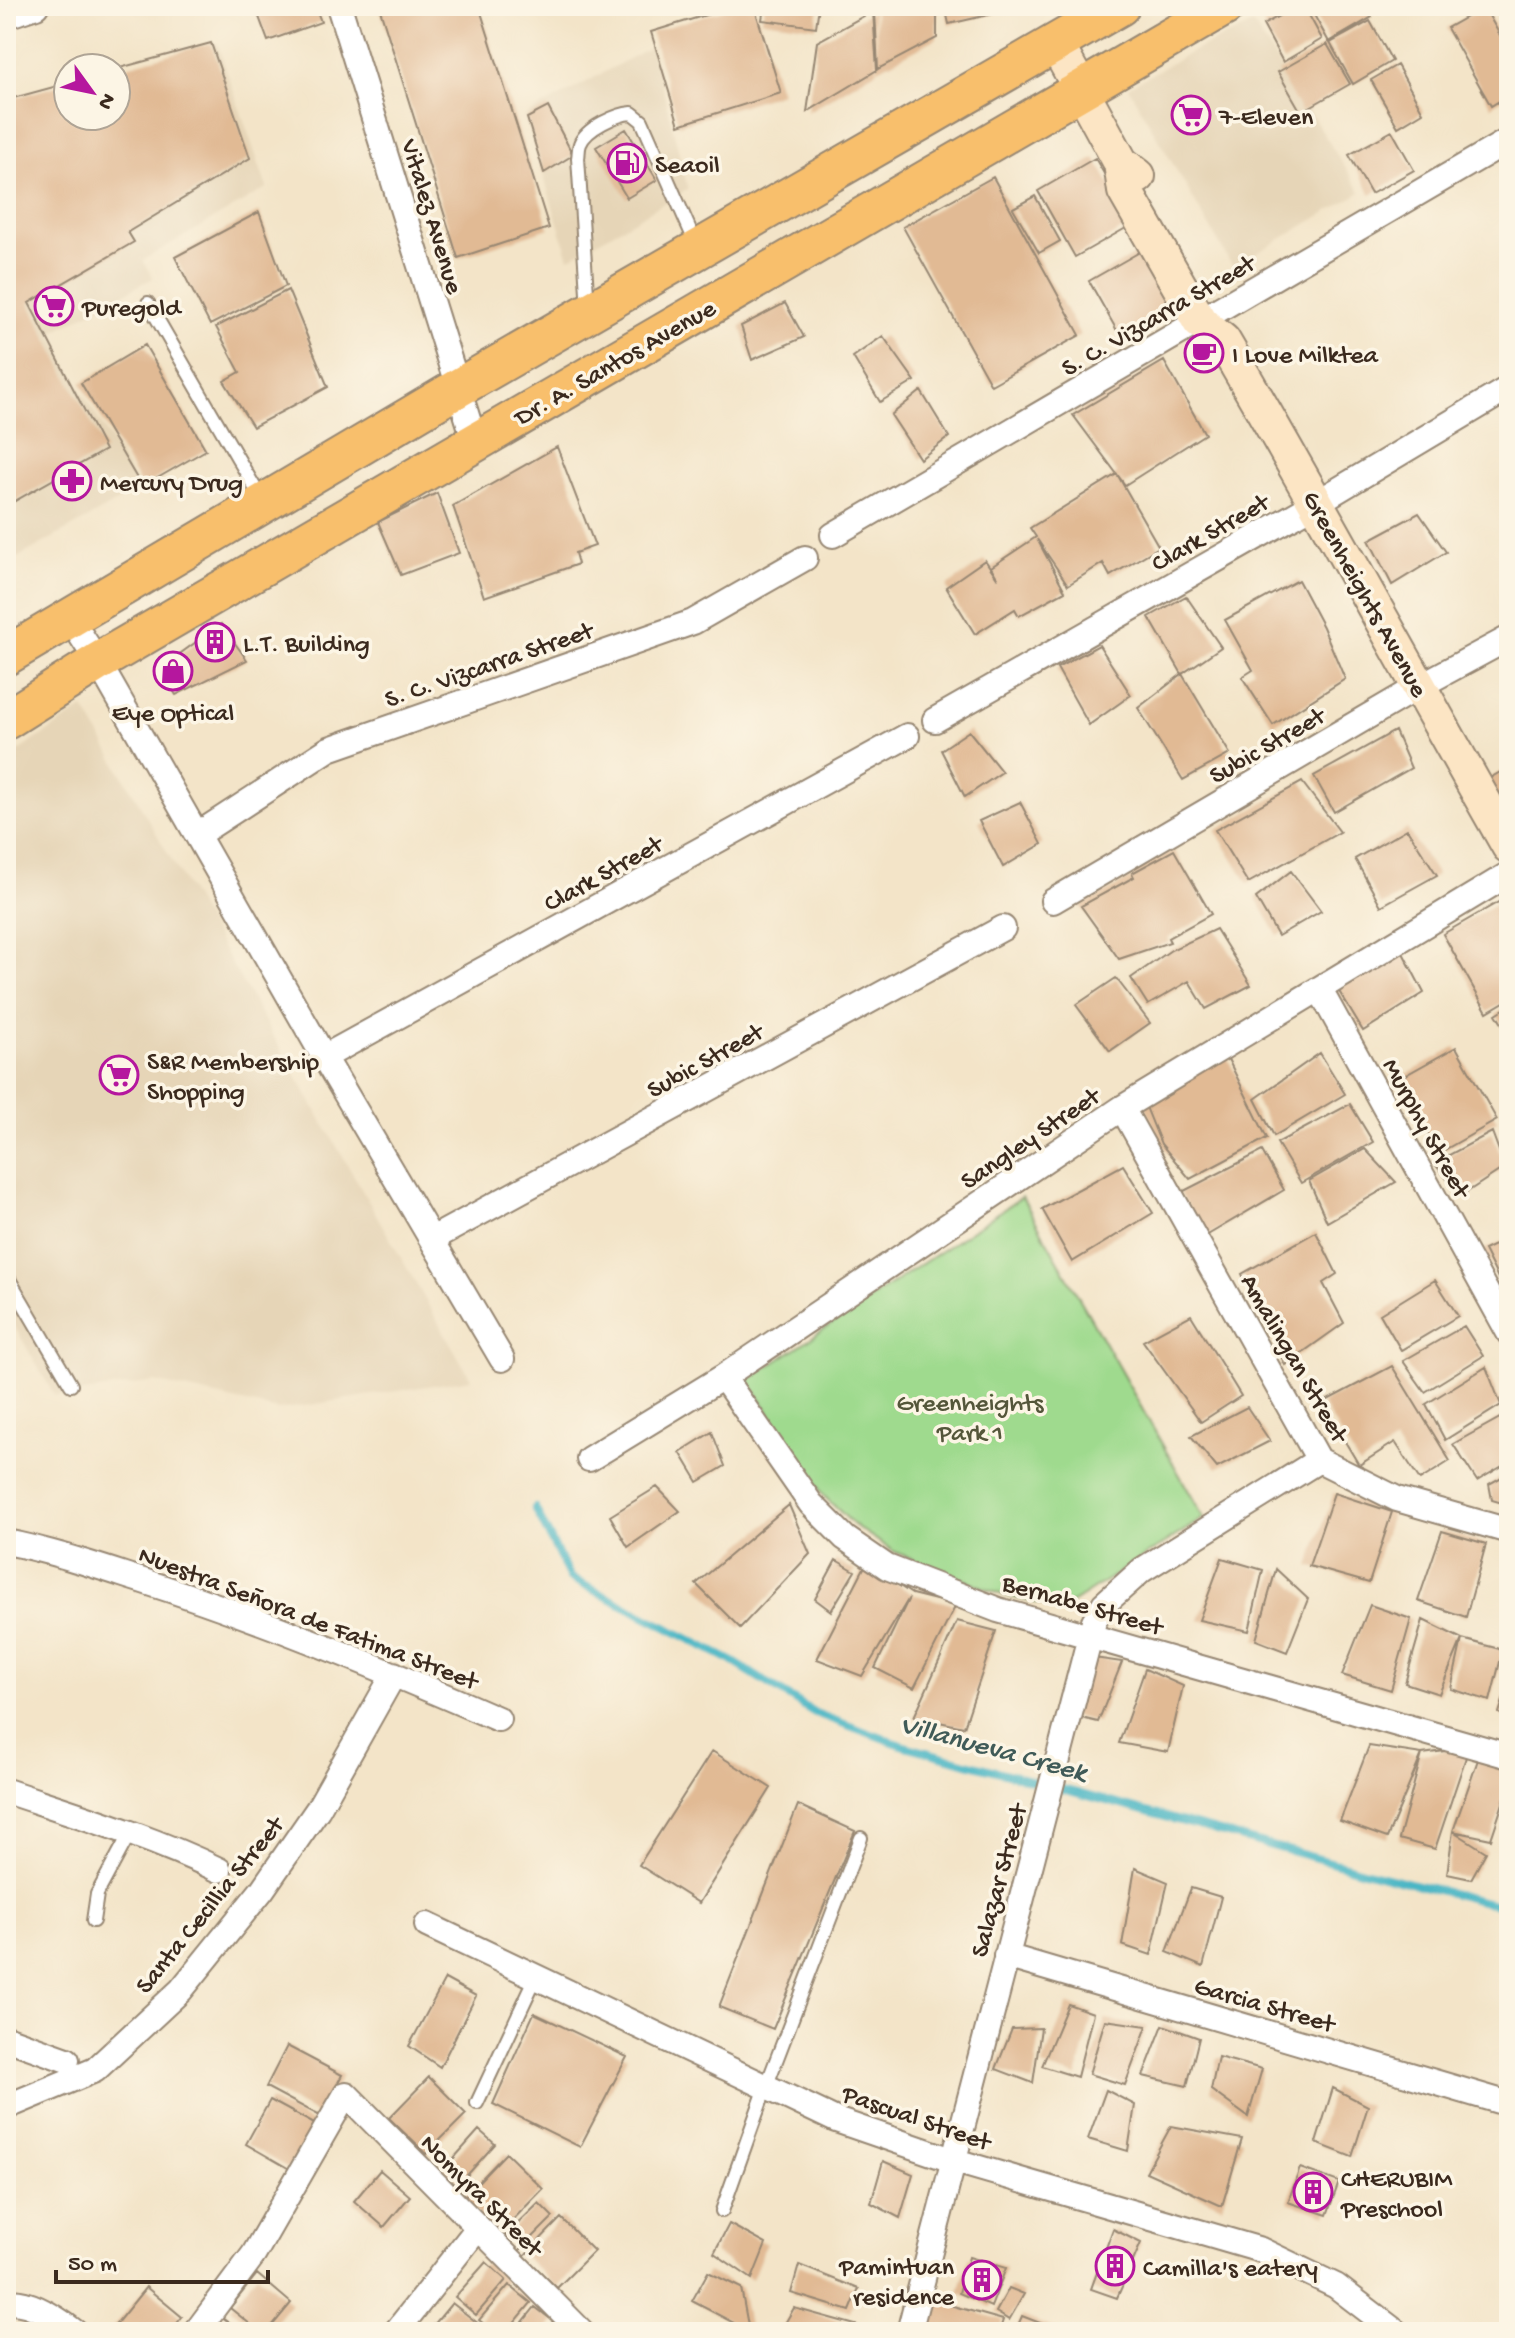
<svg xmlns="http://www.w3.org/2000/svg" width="1515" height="2338" font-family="'Gochi Hand',sans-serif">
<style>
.built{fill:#e6d5b7}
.green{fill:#9fda8e;stroke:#6d8256;stroke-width:2}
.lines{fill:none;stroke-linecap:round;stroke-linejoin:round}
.stream{stroke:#49b6c5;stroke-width:8}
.building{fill:#e1ba94}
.lane-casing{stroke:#978773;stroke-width:16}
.street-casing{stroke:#978773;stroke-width:28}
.secondary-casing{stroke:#978773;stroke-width:38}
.primary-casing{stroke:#978773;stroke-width:42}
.lane{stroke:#fff;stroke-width:12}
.street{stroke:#fff;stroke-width:24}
.secondary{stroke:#fce5c4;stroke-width:34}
.primary{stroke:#f8bf6c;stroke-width:38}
.labels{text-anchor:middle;stroke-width:7;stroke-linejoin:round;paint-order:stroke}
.poi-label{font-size:26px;fill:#3b2a1e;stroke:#fcf5e5;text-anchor:start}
.street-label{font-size:26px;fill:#3b2a1e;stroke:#fcf5e5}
.park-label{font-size:26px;fill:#54563a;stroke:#fcf5e5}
.water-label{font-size:28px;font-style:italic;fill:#405b58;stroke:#fcf5e5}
</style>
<rect width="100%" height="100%" fill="#fcf5e5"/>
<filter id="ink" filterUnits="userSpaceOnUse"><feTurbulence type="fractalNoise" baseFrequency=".0125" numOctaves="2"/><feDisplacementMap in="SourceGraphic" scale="16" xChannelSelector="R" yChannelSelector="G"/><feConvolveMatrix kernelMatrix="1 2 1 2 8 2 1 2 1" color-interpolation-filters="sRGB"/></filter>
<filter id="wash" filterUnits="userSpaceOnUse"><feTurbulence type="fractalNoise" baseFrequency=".006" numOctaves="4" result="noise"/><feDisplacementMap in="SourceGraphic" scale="32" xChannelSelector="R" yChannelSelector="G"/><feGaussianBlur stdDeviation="1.8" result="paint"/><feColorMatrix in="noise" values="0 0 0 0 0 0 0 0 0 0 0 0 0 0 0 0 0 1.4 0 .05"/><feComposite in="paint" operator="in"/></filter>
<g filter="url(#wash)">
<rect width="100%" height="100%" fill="#f3e4c8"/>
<!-- built -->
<path class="built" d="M1253,24L1361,192L1233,267L1128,87L1193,51Z
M217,43L267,188L143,260L153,278L51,333L71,373L140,489L6,564V100L68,83V116H116V70Z
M652,46L688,189L569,258L525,116Z
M84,708L471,1379L278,1410L155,1382L55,1396L6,1312V759Z"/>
<!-- green -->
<path class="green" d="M1022,1197L1204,1518L1062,1609L1003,1595L893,1551L854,1525L824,1496L748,1380Z"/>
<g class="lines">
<!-- stream -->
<path class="stream" d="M535,1508L570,1578L732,1661L815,1713L901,1745L1371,1873L1509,1908"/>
</g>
<g id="blocks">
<!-- building -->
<path class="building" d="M255,6H315L321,22L268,41Z
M379,6H479L549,228L458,258Z
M735,6H754L781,93L679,125L651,32Z
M764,6H819L816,27L762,20Z
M889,6H937V38L878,69L875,11Z
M945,6H996L997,13L949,24Z
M1297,6H1304L1322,39L1283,62L1263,25Z
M1309,6H1366L1372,17L1329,42Z
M1484,7L1509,51V95L1491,106L1447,28Z
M873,11L877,70L807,112L817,42Z
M1370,21L1392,61L1353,84L1330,43Z
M211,43L250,158L128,232L134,242L29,303L105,450L6,506V100L68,83V116H116V69Z
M1327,44L1350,84L1301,112L1278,72Z
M1397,65L1423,112L1398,127L1371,80Z
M548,107L573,155L544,173L527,118Z
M626,129L657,180L627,198L596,147Z
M1392,131L1414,170L1371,194L1349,155Z
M1095,158L1133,224L1075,257L1038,191Z
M993,177L1080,335L991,385L903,227Z
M1035,196L1060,241L1039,253L1013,208Z
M259,212L286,286L210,325L175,257Z
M1145,249L1180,311L1124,343L1089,281Z
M288,290L328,387L253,427L224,381L240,372L216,327Z
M785,303L804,337L752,360L741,326Z
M883,336L915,381L880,402L853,357Z
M145,345L206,450L142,487L81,383Z
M1164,361L1205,434L1125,485L1073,415Z
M921,391L949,437L920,459L891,415Z
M557,447L595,546L575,553L578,564L484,597L453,506Z
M1117,474L1159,547L1110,576L1103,563L1068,585L1037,539L1065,591L1019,616L1015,609L975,634L946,587L985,560L998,579L991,567L1036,537L1030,528Z
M437,493L459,553L401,575L378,522Z
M1419,513L1446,552L1392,585L1369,540Z
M1298,580L1323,627L1345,679L1273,725L1242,677L1253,670L1225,620Z
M1186,596L1221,647L1182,674L1149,617Z
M221,624L247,660L176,695L159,669Z
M1099,645L1131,695L1089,725L1057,668Z
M1182,674L1230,754L1183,780L1138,708Z
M969,731L1002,772L965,797L941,750Z
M1395,731L1411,768L1334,812L1314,776Z
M1509,767V827L1485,781Z
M1302,782L1340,832L1248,883L1215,830Z
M1020,802L1042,844L1003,867L979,821Z
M1407,829L1437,875L1381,906L1355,859Z
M1174,850L1211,914L1168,938L1170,942L1119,959L1081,906L1134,877L1132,873Z
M1291,871L1321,911L1278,936L1256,898Z
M1509,896V999L1487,1012L1443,934Z
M1216,929L1251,985L1206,1009L1189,981L1148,1005L1131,978L1171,950Z
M1400,947L1424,993L1363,1031L1337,988Z
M1116,978L1150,1023L1110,1051L1076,1005Z
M1509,1006V1035L1496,1014Z
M1456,1047L1497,1120L1439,1153L1397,1080Z
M1224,1051L1267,1138L1190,1179L1161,1144L1142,1097Z
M1320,1053L1345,1094L1274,1136L1255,1099Z
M1350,1104L1373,1142L1301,1183L1277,1143Z
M1492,1132L1505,1167L1461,1196L1434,1163Z
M1365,1149L1396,1182L1327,1222L1309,1181Z
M1262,1151L1284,1190L1206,1236L1180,1193Z
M1123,1165L1153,1213L1072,1262L1042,1209Z
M1316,1232L1337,1274L1323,1283L1344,1323L1285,1365L1242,1274Z
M1509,1238V1290L1505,1292L1484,1250Z
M1435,1280L1458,1316L1401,1350L1380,1314Z
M1191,1315L1241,1396L1201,1422L1143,1341Z
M1464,1326L1483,1356L1425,1392L1403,1361Z
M1392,1366L1450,1461L1420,1480L1395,1442L1359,1465L1322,1403Z
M1486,1367L1501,1405L1445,1440L1426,1404Z
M1247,1407L1270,1441L1217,1468L1191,1436Z
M1509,1413V1462L1477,1481L1453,1444Z
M712,1432L725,1466L698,1482L680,1452Z
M1509,1473V1505L1492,1500L1489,1484Z
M657,1487L680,1511L628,1547L610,1516Z
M1334,1493L1392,1512L1369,1583L1309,1566Z
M789,1505L810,1554L740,1628L696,1584Z
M1442,1531L1486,1544L1466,1617L1418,1601Z
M1222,1558L1263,1570L1249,1631L1199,1620Z
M836,1560L855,1571L831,1611L815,1599Z
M866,1564L912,1594L956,1605L914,1688L875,1668L909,1598L862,1676L817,1659Z
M1276,1569L1308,1599L1287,1652L1256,1640Z
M1370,1605L1411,1619L1391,1690L1342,1675Z
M1423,1620L1462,1639L1503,1650L1490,1701L1451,1689L1462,1639L1439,1694L1405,1683Z
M957,1621L996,1631L964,1727L914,1717Z
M1087,1657L1122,1662L1098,1722L1069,1715Z
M1145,1669L1183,1686L1168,1752L1119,1743Z
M1509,1682V1719L1499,1713Z
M1369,1746L1422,1754L1387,1838L1340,1821Z
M1469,1748L1435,1849L1399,1839L1422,1754Z
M712,1751L771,1788L699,1903L639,1865Z
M1481,1751L1509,1759V1785L1491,1839L1453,1831L1486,1852L1471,1879L1447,1874L1453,1831Z
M798,1805L855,1831L773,2029L719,2007Z
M1135,1868L1168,1882L1151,1955L1122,1945Z
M1191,1888L1221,1897L1203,1967L1167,1952Z
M445,1979L476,1996L440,2067L409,2046Z
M1068,2004L1093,2013L1077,2077L1042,2066Z
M534,2013L627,2057L580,2147L493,2104Z
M1105,2020L1147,2026L1125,2085L1089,2074Z
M1163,2025L1199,2038L1187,2086L1143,2076Z
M1041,2028L1033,2083L996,2069L1012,2029Z
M287,2046L342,2075L320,2116L266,2087Z
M1218,2057L1262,2069L1248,2117L1211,2090Z
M429,2077L466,2114L426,2154L389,2118Z
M1333,2088L1368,2106L1352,2157L1316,2143Z
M1106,2090L1135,2105L1128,2151L1088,2139Z
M270,2100L318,2126L293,2171L246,2144Z
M1171,2126L1242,2139L1222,2206L1146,2172Z
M479,2130L495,2144L461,2182L445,2168Z
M506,2153L543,2189L499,2234L463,2198Z
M883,2161L913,2174L900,2218L871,2203Z
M1300,2168L1339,2182L1327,2215L1288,2202Z
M380,2170L410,2196L384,2227L354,2201Z
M539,2203L553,2217L519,2251L505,2236Z
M561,2218L594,2251L557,2288L524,2256Z
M729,2224L766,2244L752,2279L714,2253Z
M1113,2229L1141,2243L1117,2298L1091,2289Z
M969,2257L1006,2268L991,2307L959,2293Z
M486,2262L506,2280L476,2315L455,2297Z
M799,2265L859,2289L850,2311L791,2293Z
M708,2272L741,2288L749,2331L692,2301Z
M257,2274L291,2303L267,2332H260L230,2308Z
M509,2285L531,2303L507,2332H494L479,2320Z
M146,2287L182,2317L170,2332H115L112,2329Z
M1009,2288L1024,2294L1009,2320L996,2312Z
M928,2299L1003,2320L999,2332H919Z
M452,2303L489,2332H428Z
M535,2307L553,2321L545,2332H515Z
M794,2308L866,2328L865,2332H780Z
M1022,2316L1063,2332H1015Z
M222,2317L243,2332H211Z"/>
</g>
</g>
<g filter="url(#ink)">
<use href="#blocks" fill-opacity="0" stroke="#978773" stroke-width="2"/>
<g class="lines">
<!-- lane casing -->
<g class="lane-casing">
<path id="lane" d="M148,303L262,500
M588,308L578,158C579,154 578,149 580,144C586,128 617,114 632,113L642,121L697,246
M6,1274L71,1385
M93,1921L97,1894L130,1833
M477,2103L536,1977
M722,2211L766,2087L861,1838"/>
</g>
<!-- street casing -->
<g class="street-casing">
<path id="street" d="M339,6L475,442
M6,16L36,6
M833,535L1509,140
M69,617L98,662L324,1057L502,1359
M935,720L1318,502L1509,388
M197,835L329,749L693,622L805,558
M1053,901L1418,687L1509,638
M1320,990L1509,1333
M324,1057L907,736
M1122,1108L1319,1460L1397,1499L1509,1531
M432,1239L1003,928
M723,1377L811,1504L845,1538L887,1567L998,1610L1509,1756
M589,1459L723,1377L1122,1108L1509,874
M6,1542C52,1551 96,1566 140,1580C262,1619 381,1668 498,1719
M6,1791C78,1815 151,1837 219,1870
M427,1925L836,2120L955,2161L1261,2250L1336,2286L1396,2332
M1006,1956L1509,2104
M6,2038L67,2060
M6,2107L95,2070L181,1990L262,1890L318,1809L394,1674
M6,2303C27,2298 58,2319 75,2332
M196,2332L254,2254L346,2094L582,2332
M396,2332L477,2229
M909,2332L1094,1621L1104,1604L1142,1570L1319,1460"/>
</g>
<!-- secondary casing -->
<g class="secondary-casing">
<path id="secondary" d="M1055,42L1121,163L1138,176
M1121,163L1125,191L1200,322L1223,341C1321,508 1413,678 1509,846"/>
</g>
<!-- primary casing -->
<g class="primary-casing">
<path id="primary" d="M6,656L458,388L1120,6
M6,720L98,662L1225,6"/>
</g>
<!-- lane -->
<use href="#lane" class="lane"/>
<!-- street -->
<use href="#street" class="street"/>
<!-- secondary -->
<use href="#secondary" class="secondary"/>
<!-- primary -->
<use href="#primary" class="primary"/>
</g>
</g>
<!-- icons -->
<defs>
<g id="supermarket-ring" transform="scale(2)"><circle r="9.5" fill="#fcf5e5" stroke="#b5179e" stroke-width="1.5"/><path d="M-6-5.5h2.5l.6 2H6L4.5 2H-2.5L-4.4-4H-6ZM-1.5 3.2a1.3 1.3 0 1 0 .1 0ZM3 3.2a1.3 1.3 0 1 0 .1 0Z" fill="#b5179e"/></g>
<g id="fuel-ring" transform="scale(2)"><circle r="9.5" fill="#fcf5e5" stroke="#b5179e" stroke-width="1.5"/><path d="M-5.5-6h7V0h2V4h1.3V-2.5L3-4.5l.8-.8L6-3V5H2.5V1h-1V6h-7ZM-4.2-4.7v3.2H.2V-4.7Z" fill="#b5179e"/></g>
<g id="cafe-ring" transform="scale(2)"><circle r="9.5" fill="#fcf5e5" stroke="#b5179e" stroke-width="1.5"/><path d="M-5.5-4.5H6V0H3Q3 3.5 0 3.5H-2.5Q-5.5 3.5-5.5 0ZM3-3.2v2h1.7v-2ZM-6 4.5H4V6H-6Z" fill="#b5179e"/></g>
<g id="pharmacy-ring" transform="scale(2)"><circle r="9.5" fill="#fcf5e5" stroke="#b5179e" stroke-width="1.5"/><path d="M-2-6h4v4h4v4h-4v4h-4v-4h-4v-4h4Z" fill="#b5179e"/></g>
<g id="building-ring" transform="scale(2)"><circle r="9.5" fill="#fcf5e5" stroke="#b5179e" stroke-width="1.5"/><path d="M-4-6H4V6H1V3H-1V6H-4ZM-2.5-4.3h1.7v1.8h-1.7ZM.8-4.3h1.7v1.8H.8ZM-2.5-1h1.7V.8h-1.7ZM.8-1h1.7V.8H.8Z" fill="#b5179e"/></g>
<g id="shop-ring" transform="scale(2)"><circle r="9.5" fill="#fcf5e5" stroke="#b5179e" stroke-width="1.5"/><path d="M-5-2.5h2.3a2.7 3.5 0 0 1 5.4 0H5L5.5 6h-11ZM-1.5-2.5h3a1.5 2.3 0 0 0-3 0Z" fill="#b5179e"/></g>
</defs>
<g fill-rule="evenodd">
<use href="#supermarket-ring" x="1191" y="115"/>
<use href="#fuel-ring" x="627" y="163"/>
<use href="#supermarket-ring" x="54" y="306"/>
<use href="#cafe-ring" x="1204" y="353"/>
<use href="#pharmacy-ring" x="72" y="481"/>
<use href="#building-ring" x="215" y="642"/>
<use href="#shop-ring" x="173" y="671"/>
<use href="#supermarket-ring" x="119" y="1075"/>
<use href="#building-ring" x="1313" y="2192"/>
<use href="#building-ring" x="1115" y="2266"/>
<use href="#building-ring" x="982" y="2280"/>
</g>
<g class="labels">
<!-- poi labels -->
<g class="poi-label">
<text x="1219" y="124">7-Eleven</text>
<text x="655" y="172">Seaoil</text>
<text x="82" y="315">Puregold</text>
<text x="1232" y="362">I Love Milktea</text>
<text x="100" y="490">Mercury Drug</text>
<text x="243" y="651">L.T. Building</text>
<text x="173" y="720" text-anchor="middle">Eye Optical</text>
<text x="147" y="1069">S&amp;R Membership<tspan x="147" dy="30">Shopping</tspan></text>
<text x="1341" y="2186">CHERUBIM<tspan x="1341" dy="30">Preschool</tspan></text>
<text x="954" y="2274" text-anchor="end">Pamintuan<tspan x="954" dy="30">residence</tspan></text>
<text x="1143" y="2275">Camilla's eatery</text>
</g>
<!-- street labels -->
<g class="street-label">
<text transform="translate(434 216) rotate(73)" y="9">Vitalez Avenue</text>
<text transform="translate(1157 314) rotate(-30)" y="9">S. C. Vizcarra Street</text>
<text transform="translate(614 361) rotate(-30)" y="9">Dr. A. Santos Avenue</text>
<text transform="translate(1209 531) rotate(-30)" y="9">Clark Street</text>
<text transform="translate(1367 593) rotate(61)" y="9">Greenheights Avenue</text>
<text transform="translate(488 663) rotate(-19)" y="9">S. C. Vizcarra Street</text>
<text transform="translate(1266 744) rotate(-30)" y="9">Subic Street</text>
<text transform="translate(602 872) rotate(-29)" y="9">Clark Street</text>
<text transform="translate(704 1059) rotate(-29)" y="9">Subic Street</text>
<text transform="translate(1428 1127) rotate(61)" y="9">Murphy Street</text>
<text transform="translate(1029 1137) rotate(-34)" y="9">Sangley Street</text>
<text transform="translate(1296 1357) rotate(60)" y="9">Amalingan Street</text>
<text transform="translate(1083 1603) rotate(16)" y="9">Bernabe Street</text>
<text transform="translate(309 1616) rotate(21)" y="9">Nuestra Señora de Fatima Street</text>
<text transform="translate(997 1880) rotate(-75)" y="9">Salazar Street</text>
<text transform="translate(208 1904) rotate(-51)" y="9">Santa Cecillia Street</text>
<text transform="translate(1265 2003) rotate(16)" y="9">Garcia Street</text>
<text transform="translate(917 2116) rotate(19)" y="9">Pascual Street</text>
<text transform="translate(483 2194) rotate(45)" y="9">Nomyra Street</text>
</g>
<!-- park labels -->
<g class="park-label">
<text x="970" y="1410">Greenheights<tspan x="970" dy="30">Park 1</tspan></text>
</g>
<!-- water labels -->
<g class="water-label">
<text transform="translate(994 1746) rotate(15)" y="10">Villanueva Creek</text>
</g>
</g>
<!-- margin -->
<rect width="1515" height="2338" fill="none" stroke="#fcf5e5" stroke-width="32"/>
<!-- north arrow -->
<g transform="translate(92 92) rotate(123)"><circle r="38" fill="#fcf5e5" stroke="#afa495" stroke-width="2"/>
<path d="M0-6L14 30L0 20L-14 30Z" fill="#b5179e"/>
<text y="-12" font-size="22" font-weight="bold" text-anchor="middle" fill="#3b2a1e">N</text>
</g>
<!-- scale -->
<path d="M56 2270v12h212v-12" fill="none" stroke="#3b2a1e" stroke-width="4"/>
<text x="68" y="2270" font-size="24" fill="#3b2a1e" stroke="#fcf5e5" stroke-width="6" paint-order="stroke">50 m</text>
</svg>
